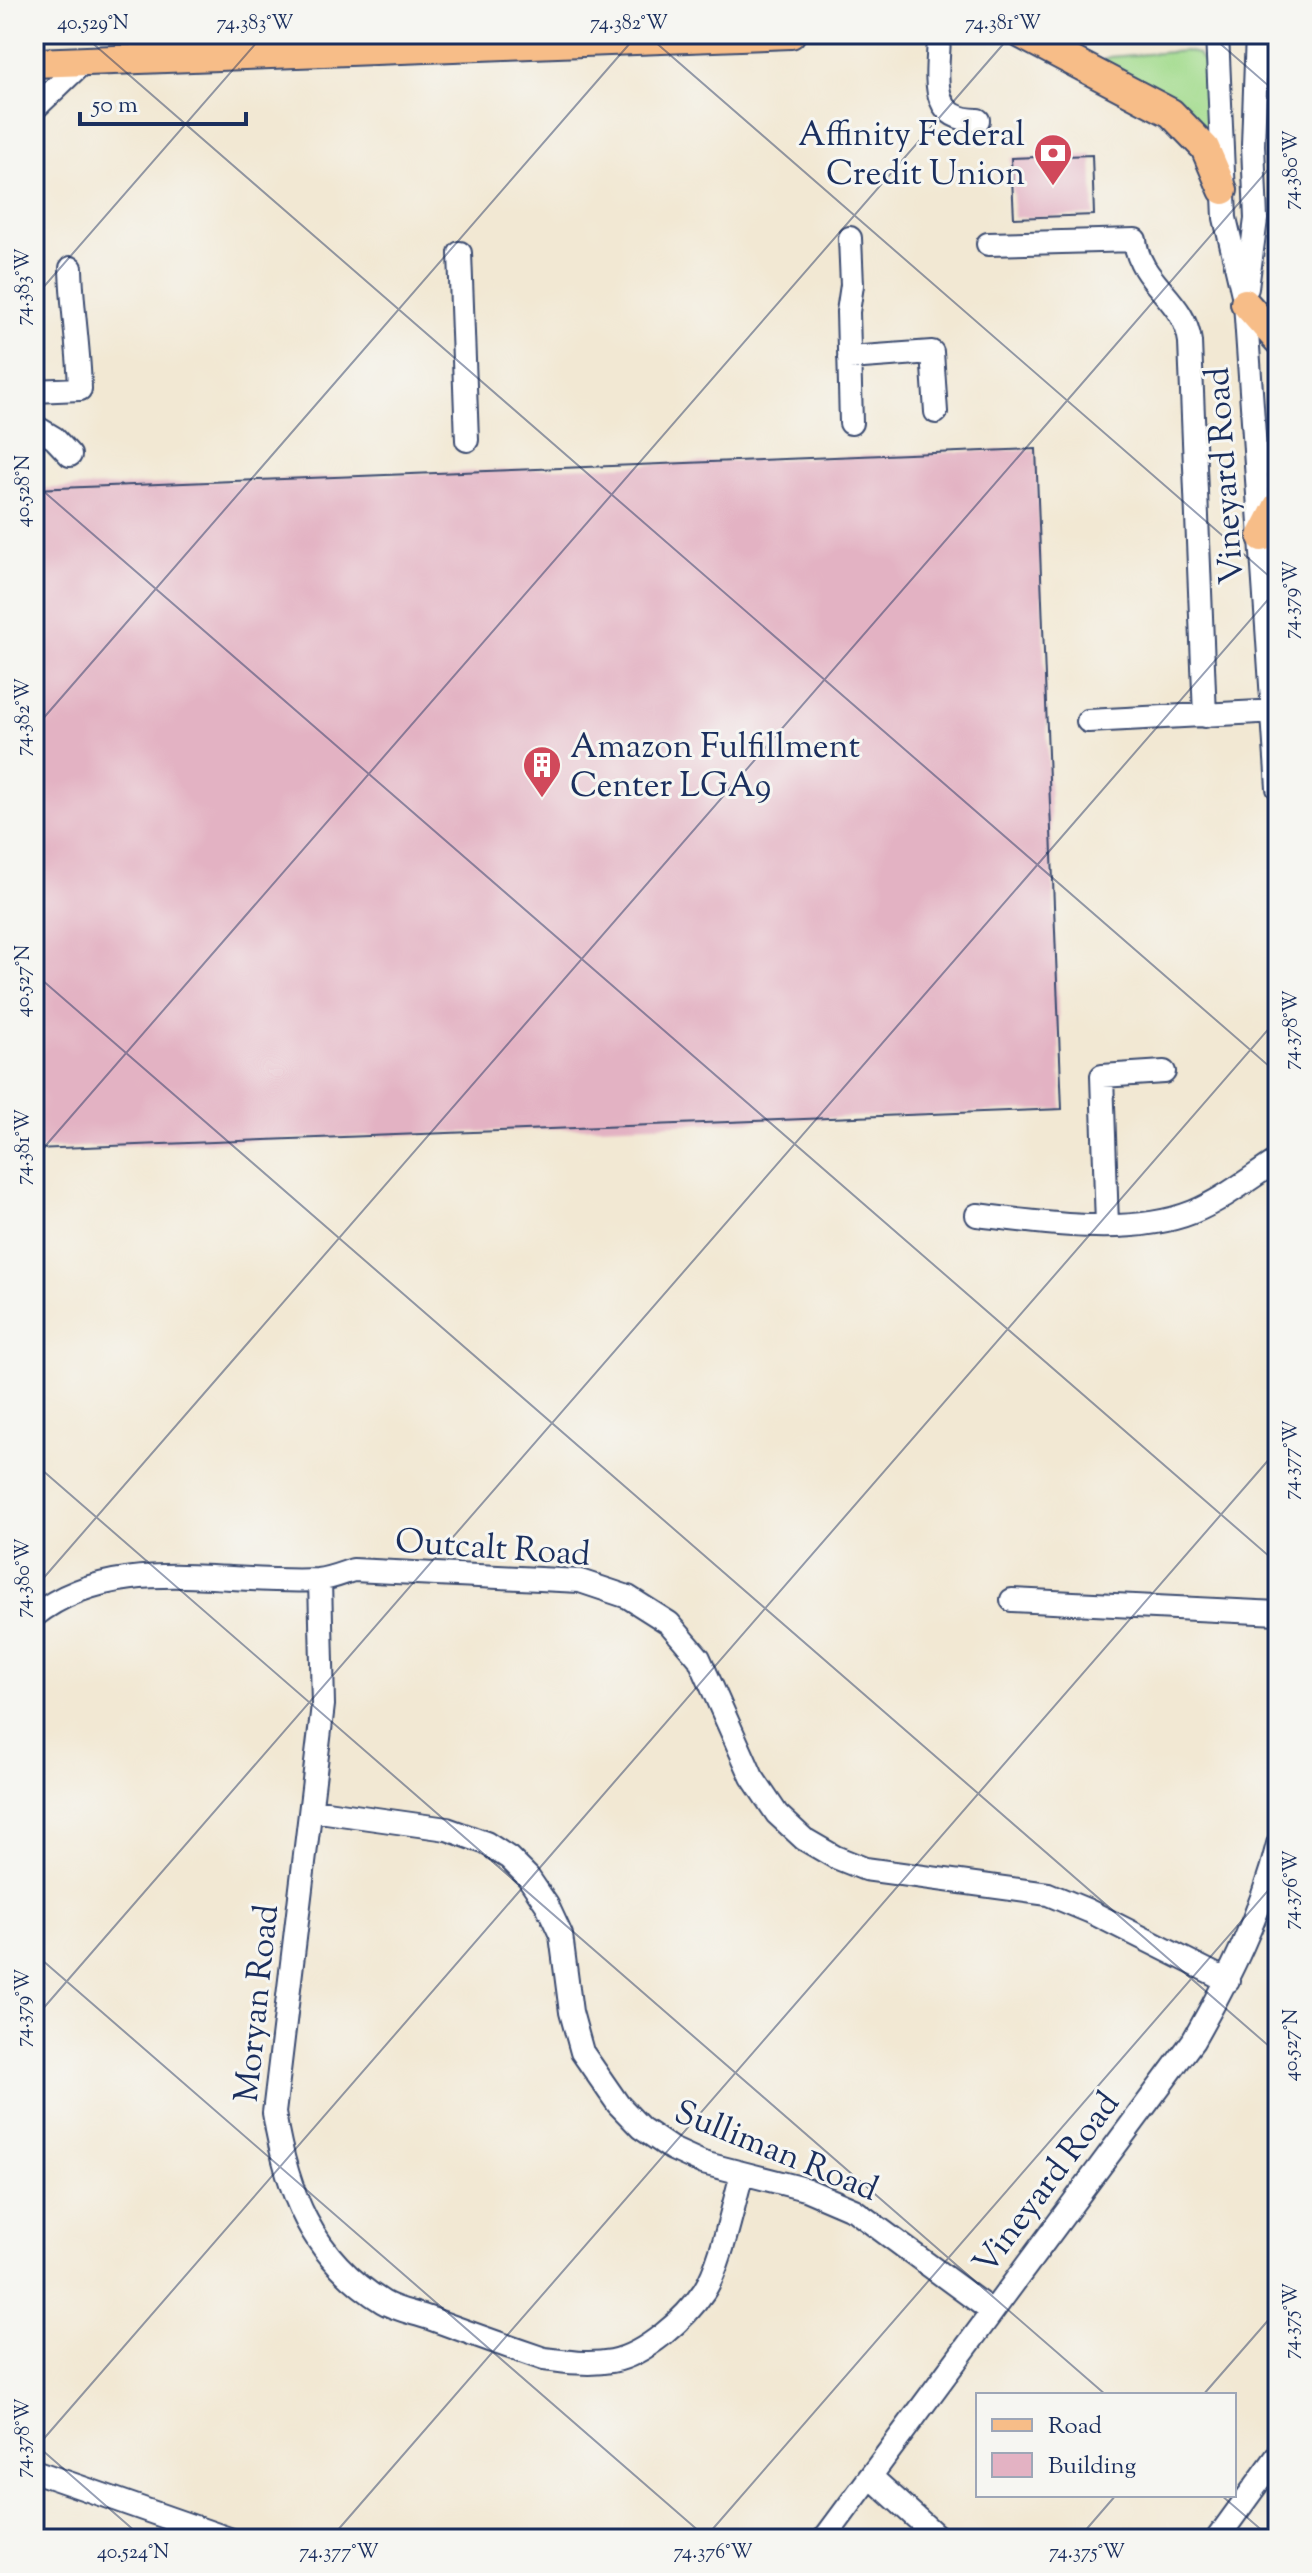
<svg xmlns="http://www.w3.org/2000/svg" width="1312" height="2573" font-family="'Sorts Mill Goudy',serif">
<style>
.industrial{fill:#d2bdc6}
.green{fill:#a3db8d;stroke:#5f8576;stroke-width:2}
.building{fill:#e3b2c3}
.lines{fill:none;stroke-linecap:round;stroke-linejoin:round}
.minor-casing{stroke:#3b4b70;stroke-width:26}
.major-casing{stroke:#3b4b70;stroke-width:32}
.minor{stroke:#fff;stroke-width:22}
.major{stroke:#f7bd88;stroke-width:28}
.ticks{fill:none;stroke:#1b2f5e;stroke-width:2;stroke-opacity:0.45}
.labels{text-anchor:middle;stroke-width:6;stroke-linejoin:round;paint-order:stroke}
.poi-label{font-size:34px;fill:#1b2f5e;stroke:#f6f6f2;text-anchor:end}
.street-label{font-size:34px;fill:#1b2f5e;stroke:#f6f6f2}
.neatline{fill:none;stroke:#1b2f5e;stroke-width:3}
.ticks-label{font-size:20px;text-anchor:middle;fill:#1b2f5e}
</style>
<rect width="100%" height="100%" fill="#f6f6f2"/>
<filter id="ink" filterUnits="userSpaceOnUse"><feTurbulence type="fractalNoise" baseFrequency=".0125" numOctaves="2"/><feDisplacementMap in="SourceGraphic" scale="16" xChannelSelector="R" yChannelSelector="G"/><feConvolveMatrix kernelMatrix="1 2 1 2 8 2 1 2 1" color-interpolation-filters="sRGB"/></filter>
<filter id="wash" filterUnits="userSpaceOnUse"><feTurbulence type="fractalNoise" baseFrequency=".006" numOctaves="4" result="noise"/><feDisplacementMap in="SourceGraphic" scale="32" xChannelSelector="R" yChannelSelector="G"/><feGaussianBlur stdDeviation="1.8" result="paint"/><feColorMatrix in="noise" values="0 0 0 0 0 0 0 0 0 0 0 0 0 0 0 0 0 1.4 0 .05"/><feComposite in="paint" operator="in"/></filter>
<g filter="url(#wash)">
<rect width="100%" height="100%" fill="#f2e8d3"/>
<!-- industrial -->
<path class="industrial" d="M1264,1106L1278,1111V1467L1277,1466Z"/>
<!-- green -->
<path class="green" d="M1185,51L1198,54L1205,64L1208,129L1173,100L1102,61L1109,57Z"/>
<g id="blocks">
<!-- building -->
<path class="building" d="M1092,155L1094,215L1014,218L1011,158Z
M1036,449L1062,1109L34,1149V489Z"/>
</g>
</g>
<g filter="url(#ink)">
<use href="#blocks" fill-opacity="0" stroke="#3b4b70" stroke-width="2"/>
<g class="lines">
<!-- minor casing -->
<g class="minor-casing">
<path id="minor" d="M141,34L143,59
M939,34C939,71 925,120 978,120
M1217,34L1225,218L1245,303L1278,788
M34,109L84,61
M850,238L852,285L848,312L851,423
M988,244L1135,240C1139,283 1185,299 1190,342L1205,716
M460,253L467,440
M1247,288L1256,219L1253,145L1257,34
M849,358L932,352L936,412
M34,391L80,389C79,348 72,309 71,268
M34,426L54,438L70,455
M1088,721L1278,711
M977,1215C1042,1223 1131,1237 1193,1212C1224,1199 1250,1178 1278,1160
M1107,1225L1102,1076L1164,1072
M320,1580L323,1705L274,2113C287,2192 311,2257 383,2302C396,2310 415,2313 429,2318C467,2332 506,2346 544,2359C566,2362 590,2365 612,2361C645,2355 686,2318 704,2291C721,2266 733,2205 742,2174
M1012,1600L1278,1613
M34,1616C115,1552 223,1585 317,1580C329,1579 341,1574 353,1570L580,1581L628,1597L669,1623L699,1658L752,1777L777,1814L804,1839L835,1857L865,1869L1048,1894L1089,1911L1228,1981
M312,1810L447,1829L486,1843L509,1858L528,1877L547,1905L561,1935L571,2012L582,2052L618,2104L641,2128L672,2149L703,2163L805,2189L854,2210L991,2311
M34,2471L229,2539
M871,2477L940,2539
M824,2539L1193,2041C1229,1978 1261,1915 1278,1844
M1217,2539L1278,2455"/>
</g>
<!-- major casing -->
<g class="major-casing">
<path id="major" d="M1021,34L1171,113L1205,148L1223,190
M34,63L791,34
M1245,303L1278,340
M1262,537L1278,506"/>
</g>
<!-- minor -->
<use href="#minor" class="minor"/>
<!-- major -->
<use href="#major" class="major"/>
</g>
</g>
<!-- ticks -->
<path class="ticks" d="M82,34L1278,1074M646,34L1278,584M1209,34L1278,94M34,298L264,34M34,483L1278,1564M34,729L638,34M34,973L1278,2054M34,1159L1012,34M34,1463L1106,2395M34,1589L1278,158M34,1953L708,2539M34,2019L1278,588M1203,2395L1278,2309M34,2443L144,2539M34,2450L1278,1018M1221,2495L1272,2539M330,2539L1278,1449M704,2539L1278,1879M1078,2539L1116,2495"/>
<!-- icons -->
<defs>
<g id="bank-pin" transform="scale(2)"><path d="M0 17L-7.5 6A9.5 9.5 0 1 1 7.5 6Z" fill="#d1495b" stroke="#f6f6f2"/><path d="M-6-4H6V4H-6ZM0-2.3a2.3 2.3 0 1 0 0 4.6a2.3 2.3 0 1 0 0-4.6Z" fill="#fff"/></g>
<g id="building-pin" transform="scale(2)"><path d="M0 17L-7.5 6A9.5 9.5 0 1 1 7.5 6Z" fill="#d1495b" stroke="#f6f6f2"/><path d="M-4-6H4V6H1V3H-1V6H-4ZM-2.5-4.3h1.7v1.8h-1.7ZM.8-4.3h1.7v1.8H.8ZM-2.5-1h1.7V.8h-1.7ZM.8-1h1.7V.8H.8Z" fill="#fff"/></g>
</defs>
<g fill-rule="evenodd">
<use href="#bank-pin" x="1053" y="153"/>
<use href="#building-pin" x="542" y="765"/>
</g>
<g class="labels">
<!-- poi labels -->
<g class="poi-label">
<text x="1025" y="145">Affinity Federal<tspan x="1025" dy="39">Credit Union</tspan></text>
<text x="570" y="757" text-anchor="start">Amazon Fulfillment<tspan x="570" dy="39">Center LGA9</tspan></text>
</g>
<!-- street labels -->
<g class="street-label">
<text transform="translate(1223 476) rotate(-94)" y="12">Vineyard Road</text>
<text transform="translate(493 1546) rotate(4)" y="12">Outcalt Road</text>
<text transform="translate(255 2003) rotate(-84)" y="12">Moryan Road</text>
<text transform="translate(777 2149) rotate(22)" y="12">Sulliman Road</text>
<text transform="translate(1045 2182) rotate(-53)" y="12">Vineyard Road</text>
</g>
</g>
<!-- margin -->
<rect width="1312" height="2573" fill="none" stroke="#f6f6f2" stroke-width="88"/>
<!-- legend -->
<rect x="976" y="2393" width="260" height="104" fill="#f6f6f2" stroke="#9ea6b7" stroke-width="2"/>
<rect x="992" y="2419" width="40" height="12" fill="#f7bd88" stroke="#9ea6b7" stroke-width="2"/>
<text x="1048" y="2433" font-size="24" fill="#1b2f5e">Road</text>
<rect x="992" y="2453" width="40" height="24" fill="#e3b2c3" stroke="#9ea6b7" stroke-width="2"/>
<text x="1048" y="2473" font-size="24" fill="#1b2f5e">Building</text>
<!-- scale -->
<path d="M80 112v12h166v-12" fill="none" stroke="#1b2f5e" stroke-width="4"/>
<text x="92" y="112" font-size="24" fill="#1b2f5e" stroke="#f6f6f2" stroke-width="6" paint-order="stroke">50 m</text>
<rect x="44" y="44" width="1224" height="2485" class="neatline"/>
<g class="ticks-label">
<text x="93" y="29">40.529°N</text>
<text x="255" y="29">74.383°W</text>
<text x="629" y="29">74.382°W</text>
<text x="1003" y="29">74.381°W</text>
<text transform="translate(1290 170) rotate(-90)" y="7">74.380°W</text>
<text transform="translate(22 287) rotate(-90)" y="7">74.383°W</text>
<text transform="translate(22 491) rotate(-90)" y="7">40.528°N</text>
<text transform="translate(1290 600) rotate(-90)" y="7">74.379°W</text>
<text transform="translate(22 717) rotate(-90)" y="7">74.382°W</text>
<text transform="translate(22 981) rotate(-90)" y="7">40.527°N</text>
<text transform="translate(1290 1030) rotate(-90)" y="7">74.378°W</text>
<text transform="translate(22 1147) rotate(-90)" y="7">74.381°W</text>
<text transform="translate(1290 1460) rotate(-90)" y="7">74.377°W</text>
<text transform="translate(22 1578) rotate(-90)" y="7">74.380°W</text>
<text transform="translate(1290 1890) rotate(-90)" y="7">74.376°W</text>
<text transform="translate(22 2008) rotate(-90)" y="7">74.379°W</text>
<text transform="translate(1290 2045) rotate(-90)" y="7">40.527°N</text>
<text transform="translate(1290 2321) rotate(-90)" y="7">74.375°W</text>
<text transform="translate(22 2438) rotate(-90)" y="7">74.378°W</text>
<text x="133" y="2558">40.524°N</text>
<text x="339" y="2558">74.377°W</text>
<text x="713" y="2558">74.376°W</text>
<text x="1087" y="2558">74.375°W</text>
</g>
</svg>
